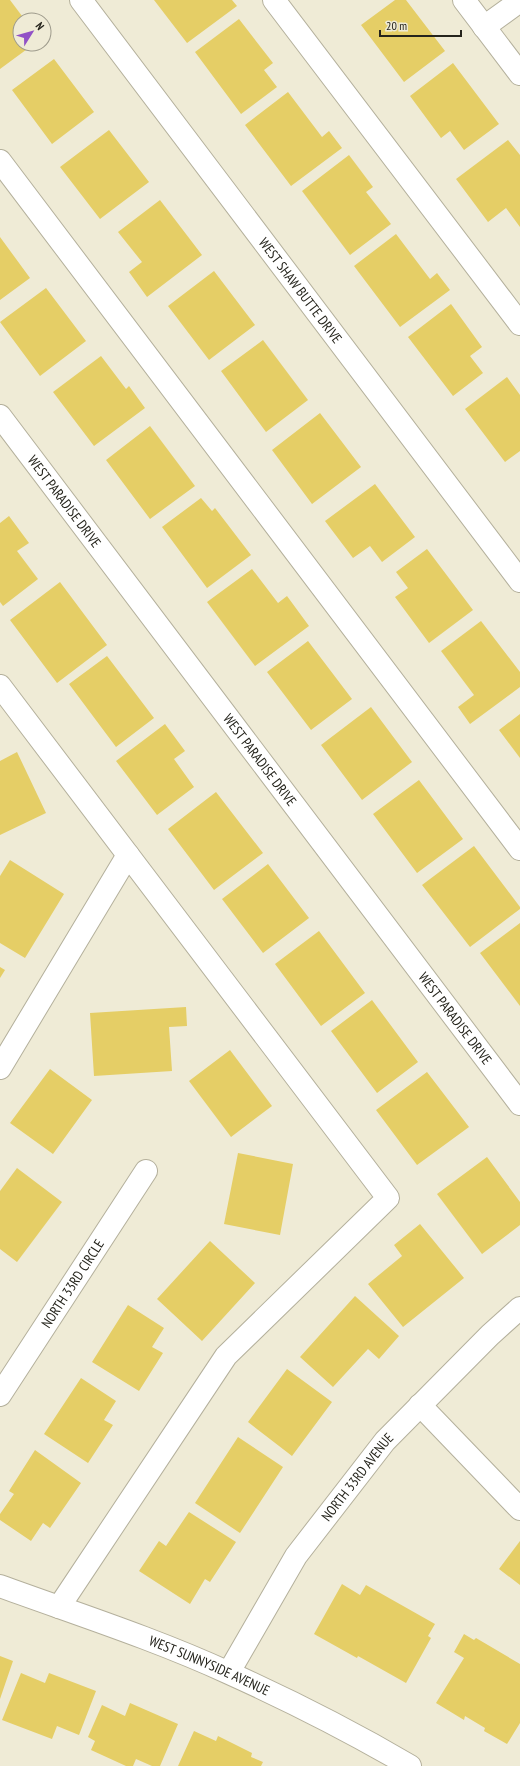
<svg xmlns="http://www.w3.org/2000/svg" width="520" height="1766" font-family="'PT Sans Narrow',sans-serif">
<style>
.building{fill:#e5ce66}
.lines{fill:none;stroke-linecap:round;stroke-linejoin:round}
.minor-casing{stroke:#b4b09c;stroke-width:24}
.minor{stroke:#fff;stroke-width:22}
.labels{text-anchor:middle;stroke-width:3;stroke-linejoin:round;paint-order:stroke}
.street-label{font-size:14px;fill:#25241c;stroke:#efebd6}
</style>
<rect width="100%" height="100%" fill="#efebd6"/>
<!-- building -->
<path class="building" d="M0,0H10L25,20H20V44H34L0,69Z
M154,0H232L237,6L187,43Z
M395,0H406L445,51L404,82L361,25Z
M239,19L273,63L264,70L277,87L241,114L195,52Z
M54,59L94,112L52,144L12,90Z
M453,63L499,124L464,150L450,131L441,138L410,96Z
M288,92L322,137L329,131L342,148L291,186L245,125Z
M109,130L149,182L100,219L60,167Z
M508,140L520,155V227L506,208L488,222L456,179Z
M349,155L373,187L366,192L391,224L350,255L302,191Z
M160,200L202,255L147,297L129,272L142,262L118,232Z
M396,234L430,279L437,273L450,290L400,327L354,266Z
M0,237L30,278L0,300Z
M214,271L255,325L209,360L168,306Z
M46,288L86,341L40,376L0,322Z
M451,304L482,347L470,356L483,373L453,396L408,337Z
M263,340L308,400L266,432L221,371Z
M101,356L126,389L129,386L145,408L94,446L53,392Z
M507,377L520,395V451L505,462L465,409Z
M320,413L361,467L312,504L272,450Z
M150,426L195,486L150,519L106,460Z
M375,484L415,537L382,562L370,546L353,558L325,521Z
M201,498L212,511L215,508L251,555L207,588L162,527Z
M9,516L29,543L17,551L38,579L3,606L0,602V523Z
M427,549L473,610L429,643L395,597L408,588L396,572Z
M252,569L278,603L287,596L309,626L255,666L207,602Z
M60,582L107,645L57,683L10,620Z
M481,621L520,672V687L470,724L458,707L474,695L441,651Z
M308,641L352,699L311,730L267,672Z
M107,656L154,718L116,747L69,684Z
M371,707L412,762L362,800L321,745Z
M520,714V758L499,730Z
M165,724L185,751L174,759L194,787L157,815L116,761Z
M17,752L46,813L0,835V761Z
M419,780L463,839L417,873L373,814Z
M216,792L263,853L214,890L168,829Z
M474,846L520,907V909L470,947L422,885Z
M10,860L64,894L25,958L0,943V876Z
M268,864L309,918L263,953L222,899Z
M520,923V1006L480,953Z
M319,931L365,993L321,1026L275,964Z
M0,967L5,970L0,978Z
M372,1000L418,1062L377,1093L331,1031Z
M186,1007L187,1026L169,1027L172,1071L94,1076L90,1013Z
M230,1050L272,1106L231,1137L189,1081Z
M50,1069L92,1100L53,1154L10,1123Z
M427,1072L469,1127L417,1165L376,1110Z
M238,1153L293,1164L280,1235L224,1224Z
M487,1157L520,1202V1225L482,1254L437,1194Z
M17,1168L62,1202L17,1262L0,1249V1191Z
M420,1224L464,1278L403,1327L368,1284L402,1256L394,1245Z
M210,1241L255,1283L202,1341L157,1299Z
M355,1296L399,1336L379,1359L368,1349L333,1387L300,1357Z
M128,1305L164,1328L152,1347L163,1353L139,1391L92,1362Z
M287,1369L332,1402L292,1456L248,1422Z
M81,1378L116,1401L104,1420L113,1425L88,1463L44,1434Z
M238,1437L283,1467L240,1533L195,1503Z
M35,1450L81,1483L50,1528L43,1523L31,1541L0,1520V1514L14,1494L9,1491Z
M189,1512L236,1542L210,1582L205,1579L190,1604L139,1571L159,1541L166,1546Z
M520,1541V1585L499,1569Z
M342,1584L360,1595L366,1585L435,1624L428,1636L431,1638L406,1683L358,1656L357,1658L314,1634Z
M464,1634L474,1640L476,1638L520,1664V1723L507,1744L484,1731L485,1728L465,1716L464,1720L436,1703L464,1658L454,1652Z
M0,1656L13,1661L0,1699Z
M21,1673L45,1683L49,1673L96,1691L79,1735L57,1726L52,1739L2,1720Z
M130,1703L178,1724L160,1766H152L136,1759L133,1766H126L91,1750L95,1741L88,1737L102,1705L125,1716Z
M194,1731L216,1741L218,1736L252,1753L251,1757L263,1762L261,1766H178Z"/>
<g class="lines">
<!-- minor casing -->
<g class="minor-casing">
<g id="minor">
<path id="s1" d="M81,0L520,581"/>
<path d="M274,0L520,324"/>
<path d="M464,0L520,74"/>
<path d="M484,27L520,1"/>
<path d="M0,161L520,849"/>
<path id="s2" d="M0,416L520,1104"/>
<path d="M0,686L388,1198L226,1356L59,1607"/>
<path d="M0,1068L128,855"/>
<path id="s3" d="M0,1395L146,1171"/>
<path d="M420,1405L520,1509"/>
<path id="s4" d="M0,1586C77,1614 155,1639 229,1673C291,1701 352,1732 410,1766"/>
<path id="s5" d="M229,1672L296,1556L385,1441L490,1335L520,1308"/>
</g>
</g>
<!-- minor -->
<use href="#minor" class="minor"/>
</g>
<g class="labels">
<!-- street labels -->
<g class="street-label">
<text dy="5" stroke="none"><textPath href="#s1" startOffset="364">WEST SHAW BUTTE DRIVE</textPath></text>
<text dy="5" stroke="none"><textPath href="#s2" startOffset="107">WEST PARADISE DRIVE</textPath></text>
<text dy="5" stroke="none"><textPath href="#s2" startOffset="431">WEST PARADISE DRIVE</textPath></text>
<text dy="5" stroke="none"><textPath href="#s2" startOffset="755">WEST PARADISE DRIVE</textPath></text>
<text dy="5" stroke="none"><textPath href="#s3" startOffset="133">NORTH 33RD CIRCLE</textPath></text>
<text dy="5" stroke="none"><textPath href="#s5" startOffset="234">NORTH 33RD AVENUE</textPath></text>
<text dy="5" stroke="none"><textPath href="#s4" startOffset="224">WEST SUNNYSIDE AVENUE</textPath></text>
</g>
</g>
<!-- north arrow -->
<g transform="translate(32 32) rotate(53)"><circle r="19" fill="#efebd6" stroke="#9e9b8c"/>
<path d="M0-3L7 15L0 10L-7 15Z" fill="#9151c6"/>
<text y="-6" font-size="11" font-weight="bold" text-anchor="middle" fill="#25241c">N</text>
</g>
<!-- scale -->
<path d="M380 30v6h81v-6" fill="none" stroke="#25241c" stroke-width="2"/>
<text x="386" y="30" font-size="12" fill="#25241c" stroke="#efebd6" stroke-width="3" paint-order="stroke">20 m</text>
</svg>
